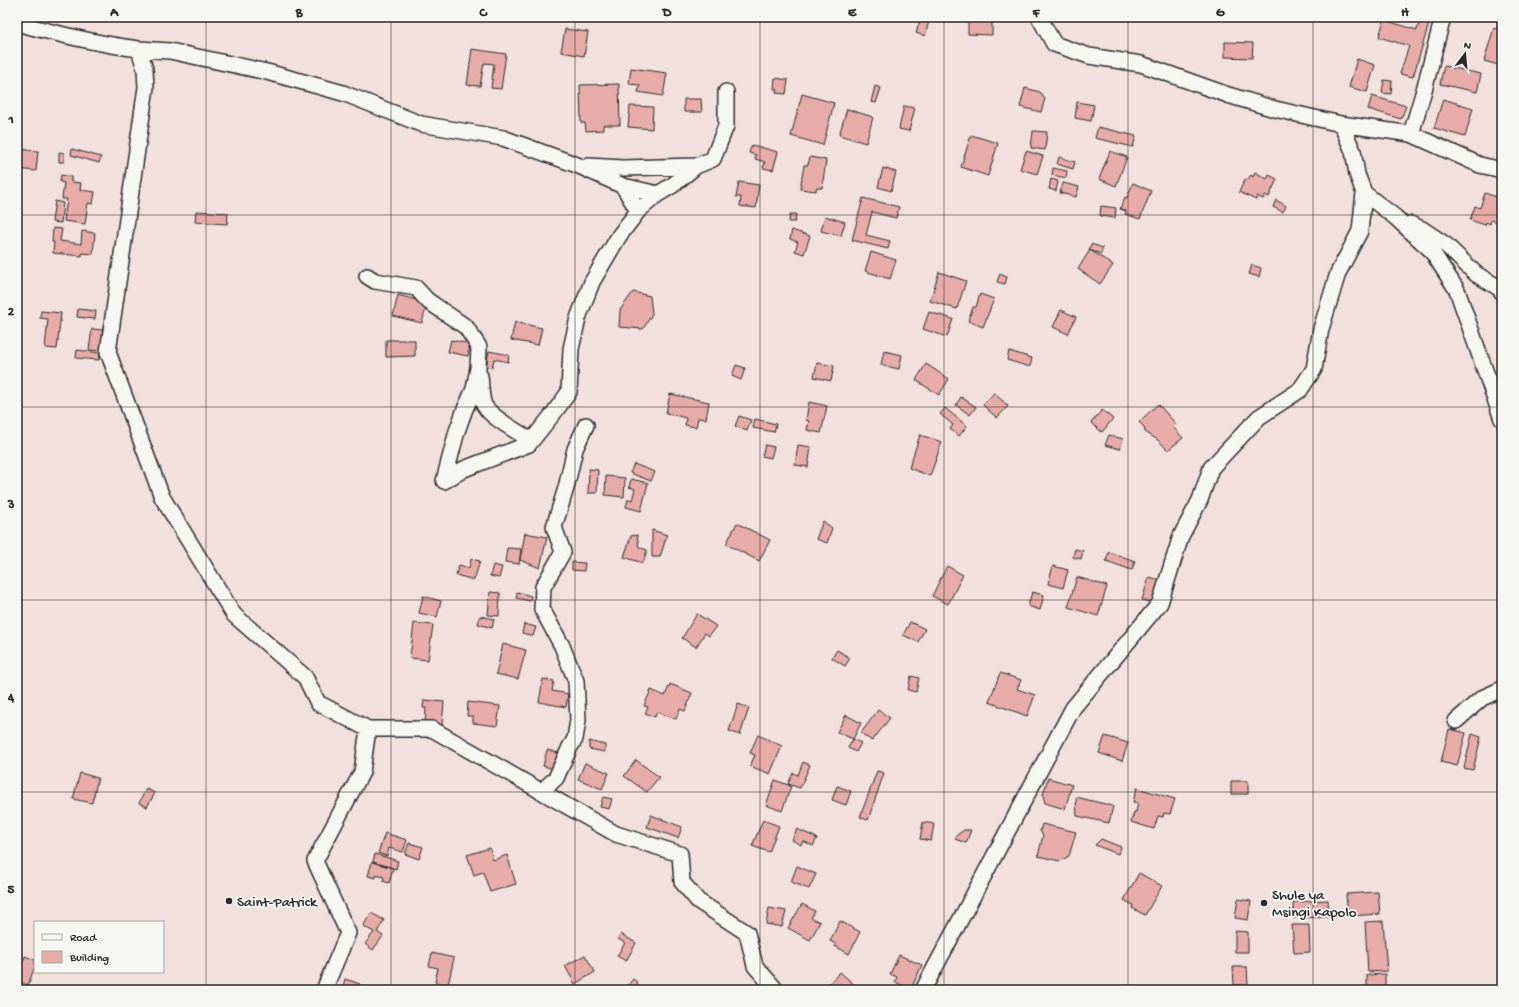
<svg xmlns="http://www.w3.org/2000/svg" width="1519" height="1007" font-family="'Gochi Hand',sans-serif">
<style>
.building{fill:#e7acaa;stroke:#2b2b2b}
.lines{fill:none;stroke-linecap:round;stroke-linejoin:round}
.minor-casing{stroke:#2b2b2b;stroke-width:18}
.minor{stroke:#f6f6f2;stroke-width:15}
.grid{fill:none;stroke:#2b2b2b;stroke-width:1;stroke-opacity:0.55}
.poi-dot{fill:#2b2b2b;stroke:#f6f6f2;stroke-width:1.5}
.labels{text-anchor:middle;stroke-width:3.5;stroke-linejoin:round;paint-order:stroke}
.poi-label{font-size:15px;fill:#2b2b2b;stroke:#f6f6f2;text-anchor:start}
.neatline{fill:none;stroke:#2b2b2b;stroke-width:1.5}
.grid-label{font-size:13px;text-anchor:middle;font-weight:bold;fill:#2b2b2b}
</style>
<rect width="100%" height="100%" fill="#f2e0dc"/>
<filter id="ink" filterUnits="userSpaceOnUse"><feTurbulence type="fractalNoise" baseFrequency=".025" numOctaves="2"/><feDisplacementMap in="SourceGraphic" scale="8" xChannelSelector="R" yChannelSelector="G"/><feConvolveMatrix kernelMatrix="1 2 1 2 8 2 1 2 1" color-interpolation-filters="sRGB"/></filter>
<g filter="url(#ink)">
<!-- building -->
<path class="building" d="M921,17H930L925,36L916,33Z
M965,17H992V35L968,34V21L965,22Z
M1421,17H1431L1413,77L1400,74L1409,46L1379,37L1384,20L1417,30Z
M1494,28L1502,31V66L1484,61Z
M565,29L588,32L584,56L561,52Z
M1225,42L1253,43L1252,58L1225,57Z
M472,49L506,54L501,89L491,88L494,64L484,63L480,86L467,85Z
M1357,59L1375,65L1367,92L1349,87Z
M1444,66L1481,74L1477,92L1440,84Z
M631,68L667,73L663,96L638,92L640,85L629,84Z
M775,78L788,80L786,94L776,93L777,89H774Z
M1384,80L1392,81L1391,94L1382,93Z
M619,84L620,125H603V130L586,131L585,123H581L580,85Z
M875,86L881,88L876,103L871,102Z
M1025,88L1040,92L1045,99L1041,112L1020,107Z
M802,94L834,103L823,145L791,136Z
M1372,96L1406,106L1401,119L1368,109Z
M684,99H701L702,112H684Z
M1443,99L1473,108L1465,137L1434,128Z
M1077,102L1094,105L1091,121L1075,118Z
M630,106L653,107L652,129L628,127Z
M904,106L915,108L909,131L899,129Z
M847,109L873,117L866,143L839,135Z
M1098,127L1136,136L1133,147L1095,138Z
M1033,131L1047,132L1045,150L1031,148Z
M971,135L998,143L988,176L961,167Z
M752,145L778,152L773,170L763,168L765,162L755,159L756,155L749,153Z
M17,149L38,151L36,171L17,169Z
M72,149L101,157L99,163L71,155Z
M1026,151L1043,156L1037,174L1020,169Z
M1110,151L1127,157L1116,186L1099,179Z
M59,152L64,153V162H59Z
M810,157L826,160L822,188H816V191L800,189L804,165H808Z
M1059,157L1075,162L1073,169L1057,164Z
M883,168L896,172L891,191L878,187Z
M1053,168L1067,171L1066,178L1052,175Z
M1255,172L1267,179L1269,175L1277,179L1269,197L1265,195L1263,199L1257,196L1256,200L1239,192L1245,179L1247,180L1251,175L1253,177Z
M61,175L71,177V182L81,183L80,190L95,192L93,204L88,203L85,224L64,221L67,199H62L64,183L60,182Z
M1051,179L1058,181L1056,191L1049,189Z
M739,182L759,185L756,208L740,206L741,197H736Z
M1063,183L1079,187L1076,197L1060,193Z
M1133,183L1151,191L1140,219L1125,214L1126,211L1120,209L1125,197L1127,198Z
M1485,193L1502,199V223L1491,220L1490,224L1486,222L1485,225L1470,220L1475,206L1480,208Z
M863,198L899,207L896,218L872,212L866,235L890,241L888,249L852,240Z
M1276,200L1286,206L1283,212L1273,207Z
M55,201L63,203L61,223L52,222Z
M1101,206L1116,208L1115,218L1100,216Z
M196,211L228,213L227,224L195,222Z
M790,214H796L795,222H789Z
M825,216L845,222L841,236L821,231Z
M53,228L62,229L60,241L81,244L82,231L95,233L93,254L82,253V256L53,253L54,242H52Z
M792,230L810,236L804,254L795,251L798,242L790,239Z
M1091,244L1103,248L1101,254L1089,250Z
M1090,250L1113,265L1100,284L1078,269Z
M871,252L896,260L890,279L865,271Z
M1252,265L1261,268L1259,277L1249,274Z
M939,272L966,281L957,309L930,301Z
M1000,274L1007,277L1005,284L997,282Z
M633,292L650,296L652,314L643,329L619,327L620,310Z
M980,294L994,299L983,327L968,321L973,307H976Z
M398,295L427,303L422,323L393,316Z
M78,309L96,311L95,319L77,317Z
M1061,310L1076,317L1068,334L1053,327Z
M41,311L61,313L57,349L45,348L48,319L40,318Z
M929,312L953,319L947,337L923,329Z
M515,322L542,328L538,345L511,340Z
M92,329L103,330L101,351L89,350Z
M386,340H415V356L386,357Z
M451,340L470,344L468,356L448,352Z
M77,350L100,353L99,360L76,358Z
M489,351L509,355L508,362L494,359L492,368L486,367Z
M884,351L902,355L899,369L881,365Z
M1009,351L1032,358L1030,367L1007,360Z
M817,363L834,366L831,381L814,377Z
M926,364L949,379L939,395L916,380Z
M736,365L745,368L741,380L732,376Z
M994,393L1008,406L997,418L983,405Z
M670,394L709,402L706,419L698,418L696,427L685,425L686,418L666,413Z
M961,397L976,407L970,415L956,405Z
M809,402L827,406L821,433L807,430L809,421L806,420Z
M1158,404L1176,424L1173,427L1183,438L1168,450L1158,440L1145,432L1144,427L1139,422Z
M945,408L967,426L959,436L950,429L953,425L940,414Z
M1102,410L1113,419L1102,432L1091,423Z
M739,416L751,420L747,431L735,426Z
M755,419L776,424L774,432L753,428Z
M920,435L942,442L930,476L909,468Z
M1109,435L1123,439L1120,449L1105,445Z
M765,445L774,447L771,458L762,456Z
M798,445L811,447L808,467L795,465Z
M634,464L655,472L651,481L630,473Z
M589,469L598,470L597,493H588Z
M606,476L625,478L624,497L605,495Z
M631,479L648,483L641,511L626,507L628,499L632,500L635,489L629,487Z
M823,521L832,528L827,543L816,539Z
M737,523L770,540L759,561L726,544Z
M652,530L667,535L660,557H652Z
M525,533L547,537L540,568L520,560Z
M637,535L639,547L647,550L643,563L624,557L631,536Z
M507,548L521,549L519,564L505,562Z
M1075,549L1083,551L1081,559L1073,557Z
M1109,552L1135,561L1132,570L1106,561Z
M471,559L480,561L474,580L456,575L459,565L469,568Z
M572,562L585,563L584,571L572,570Z
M493,565L502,567L499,578L490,576Z
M947,566L963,575L948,604L932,596Z
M1053,566L1068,570L1063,588L1048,584Z
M1077,577L1107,586L1098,616L1068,607Z
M1149,577L1160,580L1153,603L1142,600Z
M490,592L500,593L499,616L488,615Z
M517,592L531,596L530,601L516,598Z
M1032,592L1044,595L1040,610L1028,606Z
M423,596L441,601L437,617L419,613Z
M697,614L716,626L709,636L705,633L696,647L682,638Z
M480,616L494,619L492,628L478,624Z
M910,622L925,629L918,642L903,635Z
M414,623L433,625L428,660L410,658Z
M524,624L536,627L533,636L522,633Z
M503,644L526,650L518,679L496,674Z
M837,650L850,658L845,666L832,658Z
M1000,673L1021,680L1017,689L1035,695L1027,716L989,702Z
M911,676L919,678L916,692L908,690Z
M543,679L554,681L552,691L568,694L566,707L539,702Z
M670,684L692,693L685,711L680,709L676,719L657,712L655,717L645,713L648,707L644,706L651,690L665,696Z
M424,700L444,702L442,725L425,723L426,708H423Z
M468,702L500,706L497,726L473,723V716H467Z
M738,704L749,708L740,735L729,731Z
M878,710L890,718L872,741L861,733Z
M846,715L861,723L853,739L837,732Z
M1449,729L1466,733L1457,766L1441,762Z
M1472,734L1481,737L1473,770L1464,768Z
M758,735L782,746L770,774L750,766L755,755L750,753Z
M1105,736L1128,743L1122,761L1099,753Z
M853,739L861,743L856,752L848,748Z
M589,741L605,745V752L589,749Z
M547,750L563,754L558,770L543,766Z
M636,760L659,777L647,792L624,776Z
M803,762L810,765L800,788L788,784L793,773L798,775Z
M585,763L609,773L602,789L578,779Z
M877,771L884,773L868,820L860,817Z
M80,773L98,778L92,803L73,799Z
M1048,778L1072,785L1065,809L1045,803L1043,795Z
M775,780L791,786L782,811L766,805Z
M1231,781H1248V794H1231Z
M837,786L851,791L846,805L832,800Z
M1137,788L1175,799L1170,814L1164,813L1163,817L1158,816L1154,829L1131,822L1134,812H1136L1138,803L1133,802Z
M146,789L155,793L147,807L139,803Z
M603,797L612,799L609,809L600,807Z
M1076,797L1113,806L1109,823L1077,816Z
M651,815L682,827L678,838L647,827Z
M763,820L779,826L769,852L752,846Z
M923,822L934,824L931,841L920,839Z
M1042,824L1076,832L1069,856L1060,861L1038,856L1043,835L1040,831Z
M797,829L817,838L813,846L803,841L801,845L792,840Z
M964,830H971L966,843L955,839L957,835Z
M385,833L407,840L403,852L389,848L387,856L378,853Z
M1101,839L1121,847L1118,854L1095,845Z
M409,843L423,847L419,859L405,854Z
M490,848L493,860L507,855L516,884L490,892L483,872L474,875L467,855Z
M375,854L398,861L396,869L373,862Z
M372,862L393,868L389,883L383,881L384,877L376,875V878L368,876Z
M797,866L816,874L809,889L791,882Z
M1139,873L1162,886L1145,915L1132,908L1133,905L1124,900Z
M1378,892L1380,914L1348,916L1346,894Z
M1238,899L1251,901L1248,920L1235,918Z
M1328,900L1329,917L1294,918L1293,902Z
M802,904L815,911L811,918L820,922L810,940L788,928Z
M769,908L786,911L782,927L766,924Z
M371,913L384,920L377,932L383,936L373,950L365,944L374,932L363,926Z
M840,921L860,932L849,954L835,946L836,944L830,941Z
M1383,921L1387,971L1368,972L1365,922Z
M1292,925H1309L1310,952L1294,953Z
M1235,931L1248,932V952H1235Z
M621,934L636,943L626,961L617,956L625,943L618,939Z
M432,953L454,958L448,985L435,982L438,968L429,966Z
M585,955L595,972L575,984L565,966Z
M899,955L922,965L911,989L895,982L897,977L890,974Z
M25,956L35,960V966L28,985L17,981Z
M1233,967H1247L1248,985H1234Z
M840,972L857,987L854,990H825L824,989Z
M1385,974V990H1367V975Z
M345,979L360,984L358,990H342Z
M633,979L638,983L633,990H624Z"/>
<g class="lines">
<!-- minor casing -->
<g class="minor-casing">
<path id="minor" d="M1039,17L1054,44L1089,56L1141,64L1228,95L1275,109L1341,124L1411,134L1480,165L1502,170
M17,23C57,34 97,44 139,49
M1341,124L1353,151L1357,174L1364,193L1395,217L1431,250L1457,290L1502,419
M1411,134L1424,90L1443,17
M588,166L623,168L696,166L713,159L726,126V92
M623,186L658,194L673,185L696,166
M1410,224L1422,229L1446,245L1476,274L1499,288L1502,292
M367,276L375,281L416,288L428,301L466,327L479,347L478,368L474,389L465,409L457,431L444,481L464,469L529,444L553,414L569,392L571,349L578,318L592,282L619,236L638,211L658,194
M480,376C481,384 481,398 484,405C492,419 518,431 531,441
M1456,721L1482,698L1502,689
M368,729L318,703L305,677L234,615L162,497L108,352L146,87L145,69L139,49L170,51L267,72L343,93L421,124L503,138L577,165L623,186L638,211
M541,792L556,778L570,747L575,739L578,720L576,681L562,646L542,609L543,587L563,552L554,527L566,488L575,449L586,425
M324,990L348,933L315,861L362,772L368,729H432L616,834L680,854L682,882L698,901L747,933L755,966L776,990
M923,990L1073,708L1160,603L1181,536L1200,500L1211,468L1259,417L1300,390L1314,369L1321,329L1338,273L1360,231L1364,193"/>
</g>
<!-- minor -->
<use href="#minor" class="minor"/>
</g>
</g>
<!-- grid -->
<path class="grid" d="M206,17V990M391,17V990M575,17V990M760,17V990M944,17V990M1128,17V990M1313,17V990M17,215H1502M17,407H1502M17,600H1502M17,792H1502"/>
<!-- markers -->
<g class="poi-dot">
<circle cx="229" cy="901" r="4"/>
<circle cx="1264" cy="903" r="4"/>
</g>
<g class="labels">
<!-- poi labels -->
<g class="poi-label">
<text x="1272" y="899">Shule ya<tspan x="1272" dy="17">Msingi Kapolo</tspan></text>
<text x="237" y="906">Saint-Patrick</text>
</g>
</g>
<!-- margin -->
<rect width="1519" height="1007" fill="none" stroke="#f6f6f2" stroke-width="44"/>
<!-- legend -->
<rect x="34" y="921" width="130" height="52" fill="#f6f6f2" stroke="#a5a5a2"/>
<rect x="42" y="934" width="20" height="6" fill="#f6f6f2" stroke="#a5a5a2"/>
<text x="70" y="941" font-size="12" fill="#2b2b2b">Road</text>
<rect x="42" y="951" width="20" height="12" fill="#e7acaa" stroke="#a5a5a2"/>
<text x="70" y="961" font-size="12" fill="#2b2b2b">Building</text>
<!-- north arrow -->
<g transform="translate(1465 54) rotate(16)" stroke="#f6f6f2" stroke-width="3" paint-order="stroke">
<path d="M0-3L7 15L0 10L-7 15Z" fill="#2b2b2b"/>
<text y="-6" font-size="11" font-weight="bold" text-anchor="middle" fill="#2b2b2b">N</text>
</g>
<rect x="22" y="22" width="1475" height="963" class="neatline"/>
<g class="grid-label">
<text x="114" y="16">A</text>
<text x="299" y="16">B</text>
<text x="483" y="16">C</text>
<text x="667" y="16">D</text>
<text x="852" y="16">E</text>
<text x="1036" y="16">F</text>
<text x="1220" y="16">G</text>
<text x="1405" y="16">H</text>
<text x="11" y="123">1</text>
<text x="11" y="315">2</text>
<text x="11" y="508">3</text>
<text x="11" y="701">4</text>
<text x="11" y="893">5</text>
</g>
</svg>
